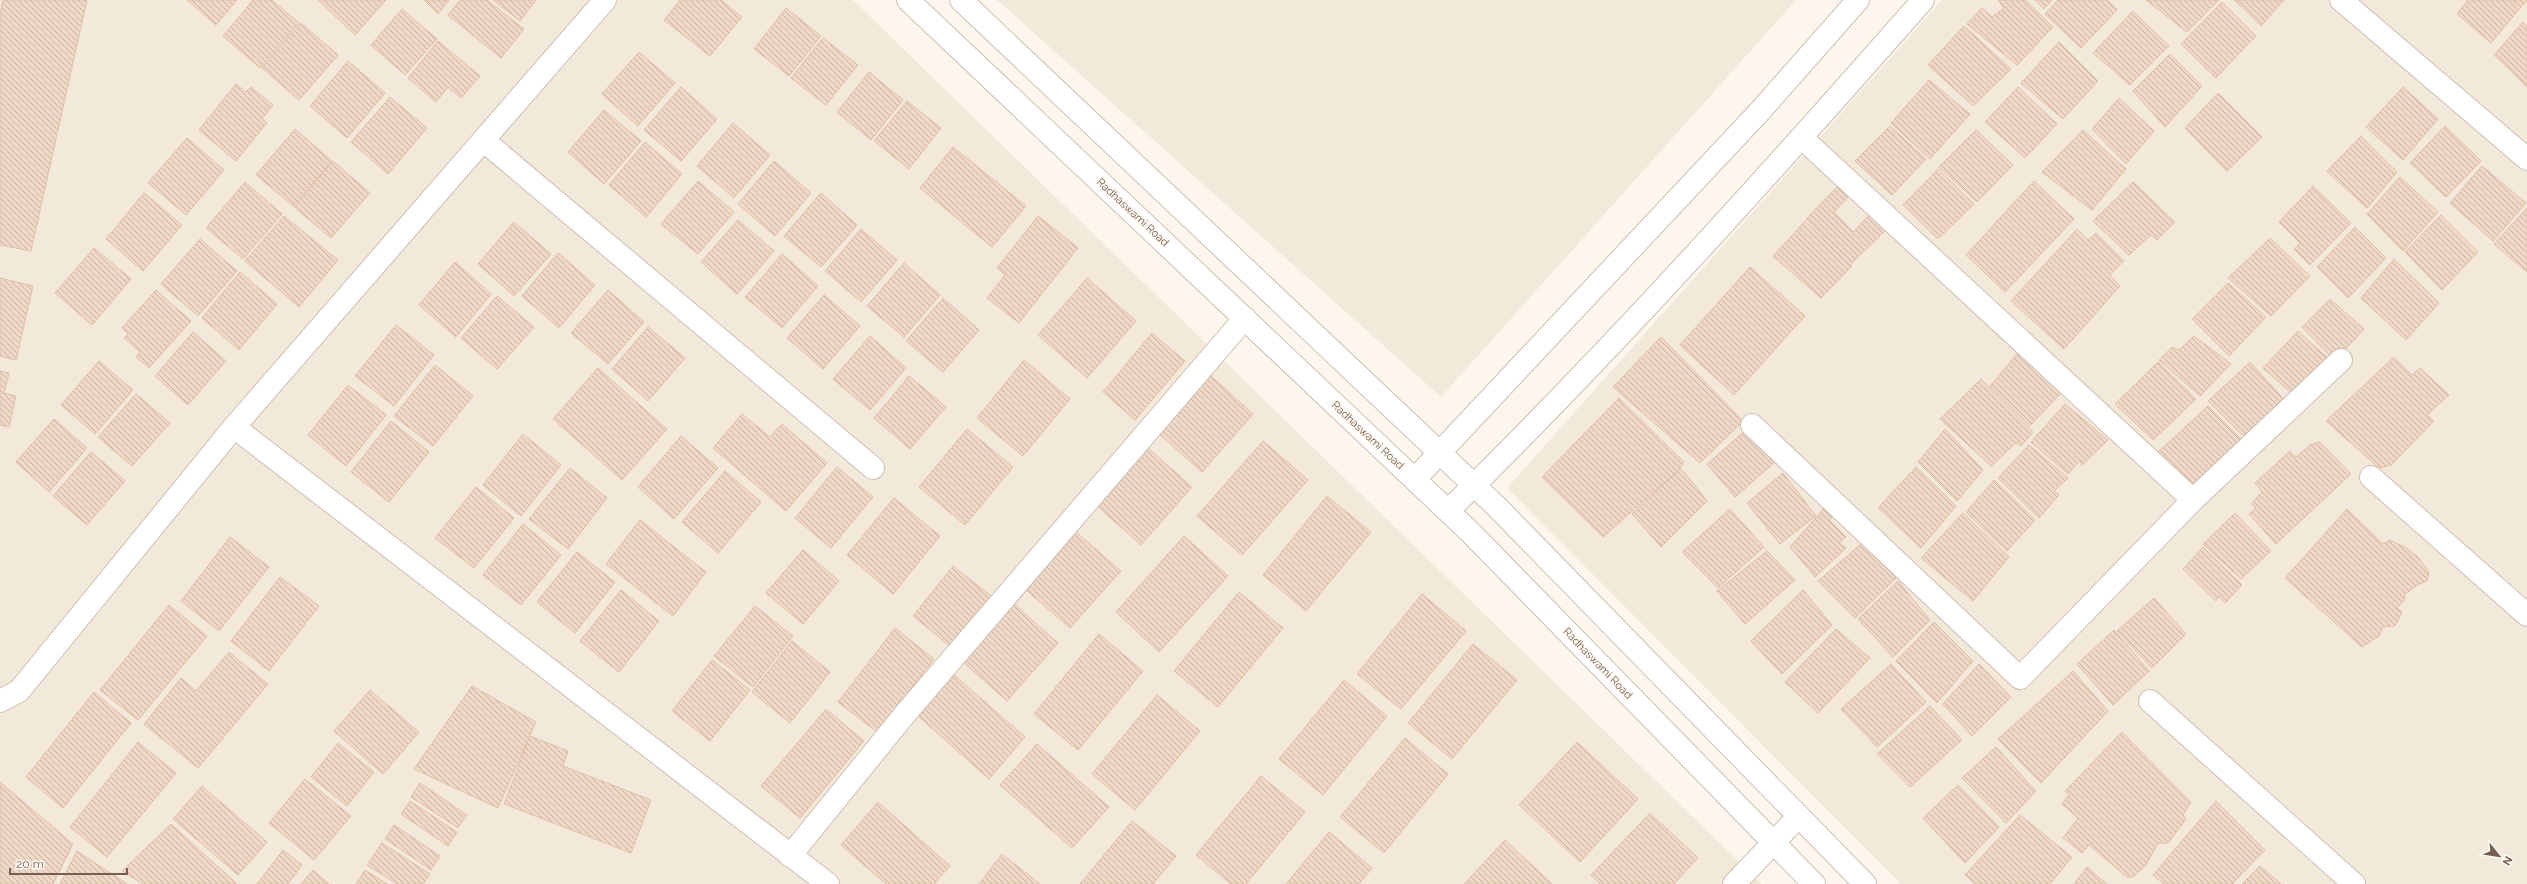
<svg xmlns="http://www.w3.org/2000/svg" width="2527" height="884" font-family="Raleway,sans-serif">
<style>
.residential{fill:#f3e9db}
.building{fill:url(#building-back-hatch);stroke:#e2bfa7}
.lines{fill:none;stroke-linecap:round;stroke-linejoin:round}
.minor-casing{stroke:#cebfb2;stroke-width:24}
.minor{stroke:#fff;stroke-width:22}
.labels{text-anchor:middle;stroke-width:4;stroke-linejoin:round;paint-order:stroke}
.street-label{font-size:11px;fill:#775f50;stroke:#fefaf3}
</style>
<defs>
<pattern id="building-back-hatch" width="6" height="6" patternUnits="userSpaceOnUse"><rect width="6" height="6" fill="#f0d8c6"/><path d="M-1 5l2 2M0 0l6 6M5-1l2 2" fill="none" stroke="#c7b2a3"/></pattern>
</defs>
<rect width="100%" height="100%" fill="#fcf6ed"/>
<!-- residential -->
<path class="residential" d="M0,0H853L1762,884H0Z
M997,0H1796L1441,397Z
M1942,0H2527V884H1901L1507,488Z"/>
<!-- building -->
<path class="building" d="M3,0H87L31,251L0,245V15Z
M187,0H237L216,25Z
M253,0H272L299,23L260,68L223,36Z
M318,0H386L355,35Z
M424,0H449L438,14Z
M460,0H487L524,29L501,58L448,15Z
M493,0H536L520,21Z
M680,0H721L742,17L710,56L664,20Z
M1998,0H2025L2053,27L2017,65L1967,24L1982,8L1992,17L2004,8Z
M2035,0H2052L2044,9Z
M2058,0H2107L2117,10L2081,48L2045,14Z
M2146,0H2219L2187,32Z
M2234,0H2284L2261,26Z
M2468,0H2513L2521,7L2491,43L2457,14Z
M2513,0H2527V1L2521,7Z
M2222,2L2256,36L2216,78L2181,44Z
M786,8L821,36L789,76L754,49Z
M402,9L437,39L405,75L371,45Z
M2133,11L2169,46L2130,85L2093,53Z
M2523,22L2527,26V87L2494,55Z
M301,23L338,55L299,100L262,68Z
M1964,26L2011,69L1973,106L1928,65Z
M823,38L858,65L826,105L791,78Z
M438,41L480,76L461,98L448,87L436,102L408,78Z
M2059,42L2098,81L2063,119L2021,83Z
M639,52L675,83L638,126L602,94Z
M2170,54L2202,86L2165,127L2133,91Z
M348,61L385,93L347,138L310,106Z
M869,72L903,100L871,140L837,112Z
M1929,80L1970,114L1930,159L1891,123Z
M236,84L246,92L251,87L273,105L262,119L267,123L236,161L199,130Z
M681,87L717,119L681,161L644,130Z
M2018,87L2057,124L2025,158L1985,122Z
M2403,87L2438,119L2403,160L2366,127Z
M2218,93L2262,137L2227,171L2185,128Z
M390,97L427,128L388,174L351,142Z
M2119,98L2154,131L2126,164L2092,129Z
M907,101L941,128L909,169L874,141Z
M604,110L641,141L604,184L568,152Z
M733,123L770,155L734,198L697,166Z
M1890,126L1926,159L1892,195L1855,161Z
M2445,126L2481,161L2446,197L2410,163Z
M295,129L332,161L293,206L256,175Z
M1976,130L2013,165L1977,202L1939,167Z
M2083,130L2126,169L2092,210L2042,172Z
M2361,136L2397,172L2367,208L2327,171Z
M187,138L224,170L186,215L148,183Z
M645,142L682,174L646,217L609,185Z
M953,147L1026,206L992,247L920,188Z
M333,161L370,193L331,238L294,207Z
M774,161L811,193L775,236L738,204Z
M2482,166L2526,203L2493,241L2450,203Z
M1938,169L1974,204L1938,239L1903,205Z
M2400,177L2438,212L2403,251L2367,214Z
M698,181L734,212L698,254L661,224Z
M2034,181L2074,219L2005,292L1966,255Z
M245,182L282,214L243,259L206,228Z
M2133,182L2175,222L2157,240L2151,235L2129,255L2093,221Z
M1840,184L1851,194L1834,212L1853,232L1872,212L1888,228L1852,263L1806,219Z
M2313,186L2351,223L2310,265L2294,249L2300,243L2279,222Z
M144,193L182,225L143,271L106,239Z
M821,193L857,225L821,267L784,236Z
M2527,208V272L2494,244Z
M2441,215L2478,252L2442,290L2405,252Z
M284,216L338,260L299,307L245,261Z
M1038,216L1078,248L1019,323L987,298L1005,275L997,268Z
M738,220L774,251L737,294L701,262Z
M1805,221L1852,266L1821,298L1773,256Z
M514,222L551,254L514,296L478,264Z
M2355,227L2386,258L2348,298L2317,267Z
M861,229L897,260L861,302L825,271Z
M2077,229L2088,240L2096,233L2124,261L2110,275L2120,286L2064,349L2011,301Z
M2270,238L2310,276L2271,316L2228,278Z
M200,239L237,271L198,316L161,284Z
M94,248L131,279L92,325L55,293Z
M558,253L595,285L559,328L522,296Z
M782,254L818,286L782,328L745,297Z
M2394,259L2439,303L2406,340L2361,298Z
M455,262L491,294L456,337L419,305Z
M904,263L940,295L904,337L867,306Z
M1750,267L1805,316L1734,395L1680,345Z
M240,272L277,304L239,350L202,318Z
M0,278L33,286L16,360L0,356Z
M1087,278L1136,321L1087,378L1038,335Z
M2228,283L2266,317L2229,356L2192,319Z
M156,290L191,321L149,368L136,357L140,352L124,338L128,334L122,328Z
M608,290L644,322L608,364L571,333Z
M824,295L860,326L823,369L787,338Z
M497,296L534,327L497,369L461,338Z
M943,298L979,330L943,372L906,341Z
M2330,299L2364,329L2335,361L2302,327Z
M396,325L434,355L394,406L355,376Z
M648,327L685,358L648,401L612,369Z
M2298,331L2332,362L2297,398L2263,368Z
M193,332L226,361L188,405L155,376Z
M1152,333L1185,361L1135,420L1103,392Z
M870,336L906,368L870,410L833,379Z
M2194,336L2231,364L2200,396L2159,360L2172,347L2179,350Z
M1661,337L1743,421L1700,463L1613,387Z
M2018,353L2061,393L2030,426L1990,386Z
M2394,357L2412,375L2420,368L2449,395L2427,415L2434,421L2391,465L2379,468L2326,421Z
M1024,360L1070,399L1023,456L977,418Z
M99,361L133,390L95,434L61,405Z
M2158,362L2196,399L2153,440L2115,404Z
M2250,362L2288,404L2248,441L2208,401Z
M435,365L473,396L433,446L394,416Z
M598,368L667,429L622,480L553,419Z
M0,371L9,373L4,393L16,396L9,427L0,425Z
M1209,374L1253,414L1202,472L1158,433Z
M909,376L946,407L910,449L874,418Z
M1981,379L2033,432L2021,446L2016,443L1991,466L1940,419Z
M348,385L386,415L346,466L308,435Z
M136,394L170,423L132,466L98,437Z
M1619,398L1684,462L1680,469L1603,537L1542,477Z
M2065,404L2108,440L2082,465L2080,461L2068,474L2031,442Z
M2208,406L2245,443L2195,490L2158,452Z
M742,414L770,437L782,424L827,463L786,511L713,448Z
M54,419L87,448L49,492L16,462Z
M391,421L429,452L389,502L351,472Z
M1748,428L1774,463L1735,497L1707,464Z
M967,429L1013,467L965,525L919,487Z
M1945,429L1983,470L1957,501L1918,462Z
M523,434L561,465L521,516L483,485Z
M681,436L718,468L674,519L638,487Z
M1263,441L1308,480L1242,555L1197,516Z
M2320,442L2351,474L2276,544L2249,514L2256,508L2251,504L2262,492L2255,483L2290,451L2296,457L2310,445Z
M2029,445L2068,478L2054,491L2059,495L2039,518L1998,478Z
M1148,448L1192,487L1141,545L1097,506Z
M91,452L125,481L87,525L53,496Z
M837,467L873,497L831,548L795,518Z
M1916,467L1956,506L1921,548L1878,508Z
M570,468L607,498L568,549L529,519Z
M1680,469L1685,473L1707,501L1661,547L1632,514Z
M725,471L761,502L718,553L682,522Z
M1783,473L1816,516L1780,544L1747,503Z
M1994,480L2035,520L2007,551L1966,512Z
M476,487L514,518L474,568L435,538Z
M1327,496L1371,532L1306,611L1263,575Z
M894,498L940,536L893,594L847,555Z
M1826,506L1836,514L1829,520L1846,537L1839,543L1846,548L1815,577L1790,547Z
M1730,509L1764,547L1718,588L1682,552Z
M2347,509L2383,544L2390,540L2405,547L2418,557L2429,572L2427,581L2419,584L2405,594L2404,601L2397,608L2402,612L2395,626L2383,627L2379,636L2362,647L2285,578Z
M1963,513L2009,557L1973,601L1921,558Z
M2235,513L2271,551L2241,579L2203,544Z
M640,520L706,572L673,616L606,564Z
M523,524L561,555L521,605L483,575Z
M1076,532L1121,571L1070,628L1026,590Z
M1184,536L1228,576L1159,652L1116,612Z
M230,537L269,567L219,631L181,601Z
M1862,543L1896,578L1855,618L1818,581Z
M2203,547L2242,585L2225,603L2219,596L2216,601L2183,569Z
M803,550L839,581L803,624L766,593Z
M1767,551L1795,580L1745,624L1717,591Z
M577,552L615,582L575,633L537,602Z
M953,566L991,596L951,647L913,616Z
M280,577L319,606L269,671L231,641Z
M1898,581L1930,620L1893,657L1858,619Z
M621,590L659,621L619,672L580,641Z
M1803,590L1832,625L1782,674L1751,641Z
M1239,592L1283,628L1218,707L1174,671Z
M1422,594L1466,631L1401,709L1357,674Z
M2154,598L2186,634L2152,668L2117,631Z
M1014,604L1058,643L1007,701L963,662Z
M169,605L207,636L138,720L100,690Z
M755,606L793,636L753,687L714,656Z
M1934,622L1973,661L1937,703L1896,661Z
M895,628L934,659L877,732L838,702Z
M1836,629L1870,658L1818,713L1785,682Z
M2114,630L2149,671L2113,705L2077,664Z
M1099,634L1143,671L1078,750L1034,714Z
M792,641L830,672L790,723L752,692Z
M1473,644L1517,680L1452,759L1408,723Z
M229,652L268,684L198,768L144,724L181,678L196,691Z
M712,660L750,690L710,741L672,711Z
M1891,664L1926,702L1877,747L1841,709Z
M1979,664L2011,697L1972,736L1943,704Z
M2073,671L2108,711L2041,783L1998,739Z
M953,674L1025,737L989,779L917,715Z
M1344,680L1387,716L1323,795L1279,759Z
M472,686L536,722L498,808L414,769Z
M370,690L419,732L383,774L334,731Z
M94,692L131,723L63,808L26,777Z
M1157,695L1200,731L1135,810L1092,774Z
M1930,706L1962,740L1910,787L1877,754Z
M826,709L864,741L800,818L761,786Z
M2122,732L2191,802L2183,815L2186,819L2168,843H2158L2146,865L2133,877H2127L2089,845L2082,853L2063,838L2078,818L2062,804L2069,795L2065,791Z
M530,736L568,751L563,766L651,800L631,853L504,804Z
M1405,738L1448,774L1384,853L1340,817Z
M138,742L176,773L107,857L70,827Z
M1577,742L1638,799L1580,862L1519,805Z
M338,743L374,772L347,806L311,777Z
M1037,744L1109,807L1072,848L1000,785Z
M1996,747L2036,791L2006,823L1962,778Z
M1261,776L1305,812L1246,884H1231L1196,855Z
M305,779L351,816L314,860L269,823Z
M0,782L73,844L53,884H0Z
M420,783L467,815L458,828L411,797Z
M1958,785L1999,827L1965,863L1923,818Z
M202,786L267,842L238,875L173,819Z
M410,801L457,832L448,846L401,814Z
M2216,801L2265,850L2232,884H2164L2153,875Z
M878,802L950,866L934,884H886L841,845Z
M1650,813L1698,858L1674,884H1600L1591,875Z
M2020,815L2072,857L2050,884H1975L1965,875Z
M1132,821L1176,856L1153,884H1080Z
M171,824L237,884H143L122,871Z
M394,825L440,856L431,870L385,839Z
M1329,832L1372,868L1359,884H1286Z
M1505,840L1552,884H1464Z
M382,843L430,874L423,884H397L367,865Z
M283,850L302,865L288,884H257Z
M77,851L127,884H60Z
M1002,854L1040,884H979Z
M2260,866L2281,884H2242Z
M2087,867L2107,884H2074Z
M313,870L329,884H301Z
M365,870L387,884H356Z"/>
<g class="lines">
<!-- minor casing -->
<g class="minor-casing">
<path id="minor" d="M908,0L1471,533L1814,884
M961,0L1497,507L1865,884
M2341,0L2527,159
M1802,138L2193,500
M483,140L873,468
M1752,425L2020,678L2193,500L2341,360
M234,427L828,884
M2371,477L2527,615
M1415,479L1761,110L1858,0
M1448,511C1614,348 1770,174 1923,0
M0,701L19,691L234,427L605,0
M2150,701L2354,884
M790,856L905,714L1245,318
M1734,884L1798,817"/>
</g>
<!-- minor -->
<use href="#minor" class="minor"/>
</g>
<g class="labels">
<!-- street labels -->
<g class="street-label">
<text transform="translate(1133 212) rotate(43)" y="4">Radhaswami Road</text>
<text transform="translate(1368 435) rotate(43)" y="4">Radhaswami Road</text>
<text transform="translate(1598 663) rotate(46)" y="4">Radhaswami Road</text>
</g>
</g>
<!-- north arrow -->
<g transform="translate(2499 856) rotate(120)" stroke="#fefaf3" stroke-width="3" paint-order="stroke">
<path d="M0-3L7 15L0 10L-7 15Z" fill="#775f50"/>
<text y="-6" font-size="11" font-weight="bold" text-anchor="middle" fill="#775f50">N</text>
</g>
<!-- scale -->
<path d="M10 868v6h117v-6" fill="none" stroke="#775f50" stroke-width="2"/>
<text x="16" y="868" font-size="12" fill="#775f50" stroke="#fefaf3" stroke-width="3" paint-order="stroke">20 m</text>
</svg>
